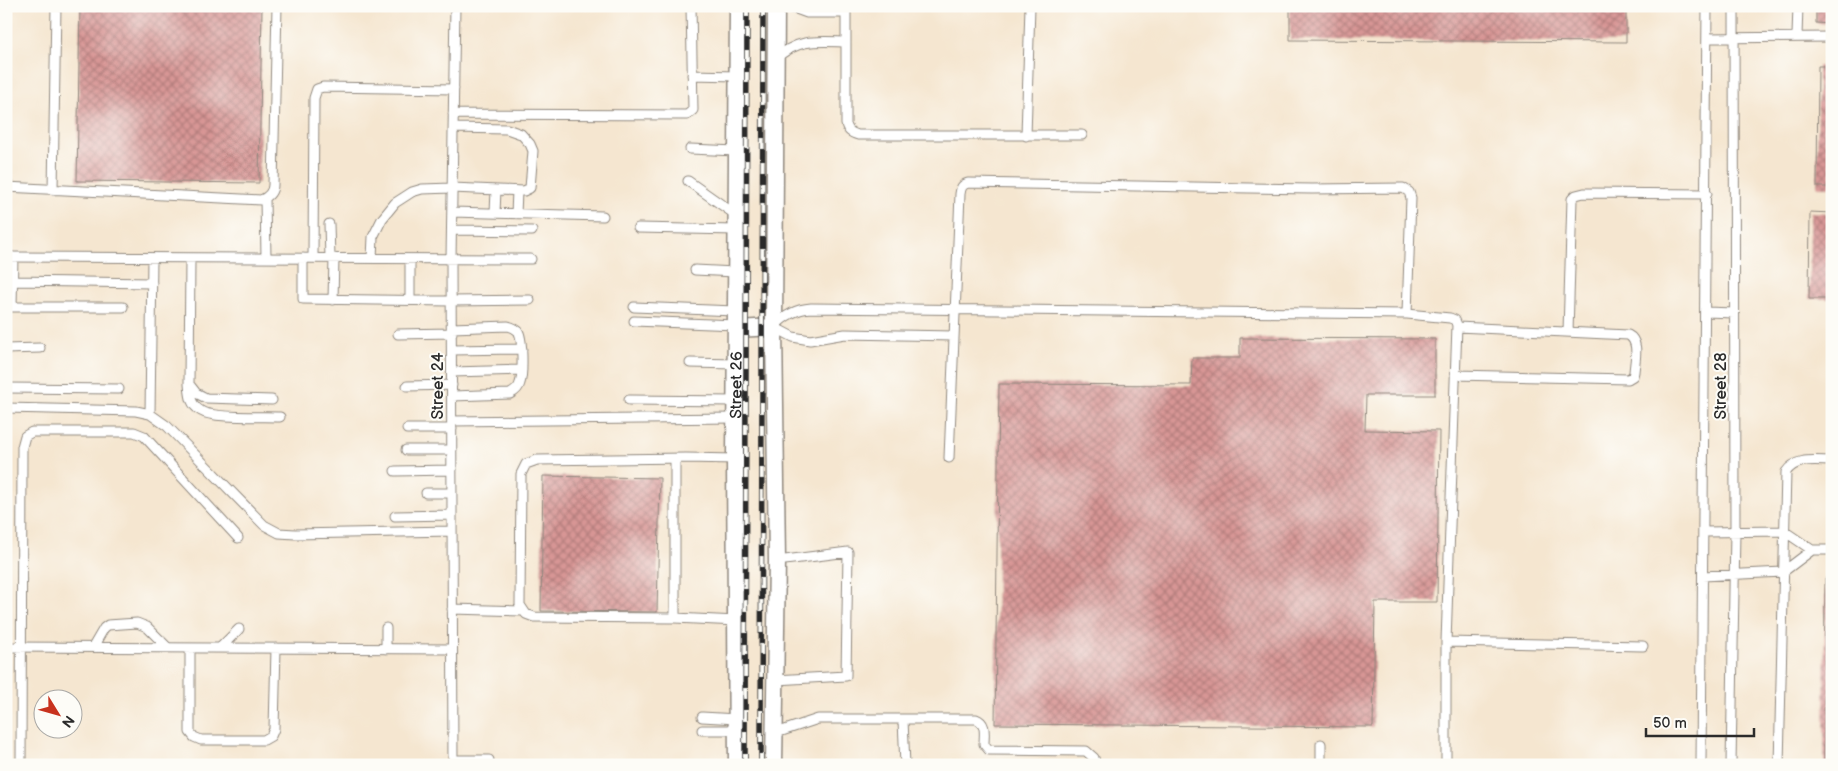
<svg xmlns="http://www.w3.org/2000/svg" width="1838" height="771" font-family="'Balsamiq Sans',sans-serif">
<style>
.building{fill:url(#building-cross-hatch)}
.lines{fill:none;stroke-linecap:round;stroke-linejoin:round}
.lane-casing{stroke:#90887e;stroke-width:11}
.street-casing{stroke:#90887e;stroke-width:19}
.lane{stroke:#fff;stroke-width:9}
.street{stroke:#fff;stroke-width:16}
.rail-casing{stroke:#2b2b2b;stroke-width:5.5}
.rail{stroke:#fdfcf7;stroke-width:4;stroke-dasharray:11;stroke-linecap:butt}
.labels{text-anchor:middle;stroke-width:4;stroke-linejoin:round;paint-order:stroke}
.street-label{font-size:16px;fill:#2b2b2b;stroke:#fdfcf7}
</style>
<defs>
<pattern id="building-cross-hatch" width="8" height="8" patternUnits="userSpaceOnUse" patternTransform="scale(1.25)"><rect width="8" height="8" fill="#d89695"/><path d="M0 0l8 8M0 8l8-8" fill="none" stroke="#af7b7a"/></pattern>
</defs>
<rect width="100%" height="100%" fill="#fdfcf7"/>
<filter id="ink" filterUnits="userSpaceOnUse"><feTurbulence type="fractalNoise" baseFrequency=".02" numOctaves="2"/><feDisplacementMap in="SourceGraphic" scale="10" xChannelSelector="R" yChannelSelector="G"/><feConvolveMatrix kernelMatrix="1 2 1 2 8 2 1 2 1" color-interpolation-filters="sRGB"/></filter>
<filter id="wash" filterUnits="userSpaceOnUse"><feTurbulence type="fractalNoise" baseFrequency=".0096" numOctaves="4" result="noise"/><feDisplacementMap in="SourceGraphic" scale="20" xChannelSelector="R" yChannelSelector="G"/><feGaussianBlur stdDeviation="1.12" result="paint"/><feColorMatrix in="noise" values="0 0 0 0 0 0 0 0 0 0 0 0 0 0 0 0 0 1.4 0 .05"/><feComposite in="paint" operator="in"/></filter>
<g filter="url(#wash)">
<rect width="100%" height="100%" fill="#f5e6d0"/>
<g id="blocks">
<!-- building -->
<path class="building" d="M80,6H262L259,183L77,181Z
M1290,6H1626V42L1290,40Z
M1816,6H1832V24L1816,23Z
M1818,66H1832V187H1817Z
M1810,212L1832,213V299H1809Z
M1240,338L1435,339V395H1366L1365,430L1439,431L1437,602H1375L1373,727L995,724L999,384L1191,385L1192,358H1240Z
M543,476L660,478L657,612L541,611Z
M1825,578H1832V765H1824Z"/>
</g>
</g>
<g filter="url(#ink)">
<use href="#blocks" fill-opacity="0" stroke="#90887e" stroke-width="1"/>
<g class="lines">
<!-- lane casing -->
<g class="lane-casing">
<path id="lane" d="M788,6L807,13H846
M846,6V124C848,131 851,133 858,135H1082
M1797,36L1798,6
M1708,38L1832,37
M775,59C799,38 816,41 846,42
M692,75L737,76
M453,114L687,115L693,110L691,6
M1026,136L1030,6
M690,149L736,151
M688,181L736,215
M6,187L261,200C268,197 273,193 273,185L277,6
M53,190L56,6
M265,198L266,258
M452,212L603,216
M495,213L496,190
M516,214L517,191
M329,224L330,258
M638,228L736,230
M452,230L532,231
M6,257L531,259
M190,258L189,384C190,395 190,405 201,411C213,419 263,416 280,417
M303,258V299L451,301L530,300
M313,258L314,98L317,89L323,87L454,89
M372,258L373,237L382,219L395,203L412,192L422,189L452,188L524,191L530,188L533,151L530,144L521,134L507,129L453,128
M410,259V300
M695,270L735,272
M12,281L152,283
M333,300L334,258
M6,307H123
M12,307L13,257
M634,307L735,311
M1706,312L1734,313
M634,321L736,325
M452,328L508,326C512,327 515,328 518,331C523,338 523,375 520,383C519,388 514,392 510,394L452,396
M1568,332L1572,199L1576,195L1584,193L1707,194
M398,334L452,333
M954,336L845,334L810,340L793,337L774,327C784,316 795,309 811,308L1407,314L1450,318L1455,320L1457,325L1446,642V765
M6,349L40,348
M452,350L522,349
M690,363L736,364
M452,372L522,370
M1455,375L1628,379L1633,376L1634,372C1635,359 1640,341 1628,335L1457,327
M189,384L196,393L206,398L272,400
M407,386L452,385
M6,388L119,389
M629,400L736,401
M6,408L136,411L150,414L167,426L264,525L279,533L295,534L452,531
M150,414L152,258
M452,421L735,418
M407,429H452
M406,450H452
M949,458L960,194C961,187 962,185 968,183L1312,189L1403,188L1409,192L1411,198L1407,314
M735,459L686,458L537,460L526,464L521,474L520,605L526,614L534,617L675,618L737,621
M395,471L452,470
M426,493H452
M395,516L452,515
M1703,532L1784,531L1812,550
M1703,576L1783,572L1812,550H1832
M452,609L523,611
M675,618V459
M1446,642L1643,646
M6,647L452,649
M93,647L104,628L108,625L137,623L147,627L168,648
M190,648V732L194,737L201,740H264L271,736L274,729L276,648
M220,648L239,629
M386,649V628
M775,680L846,676L848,552L777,561
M702,717L737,719
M903,720L905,765
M702,730H737
M773,734L818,719H976C987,723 984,734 984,744L989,750L1086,751L1094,758L1096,765
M453,760H489
M21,765L22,447L25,436L32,432H134L144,436L238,538
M453,765L451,259L455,6
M1321,765V744
M1701,765L1707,6
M1731,765L1735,531L1734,6
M1779,765L1786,472C1796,457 1815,461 1832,461"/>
</g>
<!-- street casing -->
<g class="street-casing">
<g id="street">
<path d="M736,329L774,327"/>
<path id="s1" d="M737,765L735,459L738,6"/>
<path d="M774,765L777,561L774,327L776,6"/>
</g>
</g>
<!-- lane -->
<use href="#lane" class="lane"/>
<!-- street -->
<use href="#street" class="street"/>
<!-- rail casing -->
<g class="rail-casing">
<path id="rail" d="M745,765L747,6
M761,765L763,6"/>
</g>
<!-- rail -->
<use href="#rail" class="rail"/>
</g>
</g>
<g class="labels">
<!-- street labels -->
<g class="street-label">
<text dy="6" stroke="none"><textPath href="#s1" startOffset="380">Street 26</textPath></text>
<text transform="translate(437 386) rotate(-90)" y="6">Street 24</text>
<text transform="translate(1720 386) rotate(-90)" y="6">Street 28</text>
</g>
</g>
<!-- margin -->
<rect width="1838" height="771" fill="none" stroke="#fdfcf7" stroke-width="25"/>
<!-- north arrow -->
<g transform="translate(58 714) rotate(127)"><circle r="24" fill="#fdfcf7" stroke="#a9a8a5"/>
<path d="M0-4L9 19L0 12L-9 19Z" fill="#c8321e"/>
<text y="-8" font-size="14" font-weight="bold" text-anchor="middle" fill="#2b2b2b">N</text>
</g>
<!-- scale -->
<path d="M1646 728v8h108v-8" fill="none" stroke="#2b2b2b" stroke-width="2.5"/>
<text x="1653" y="728" font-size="15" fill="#2b2b2b" stroke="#fdfcf7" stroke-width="4" paint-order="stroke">50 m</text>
</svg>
